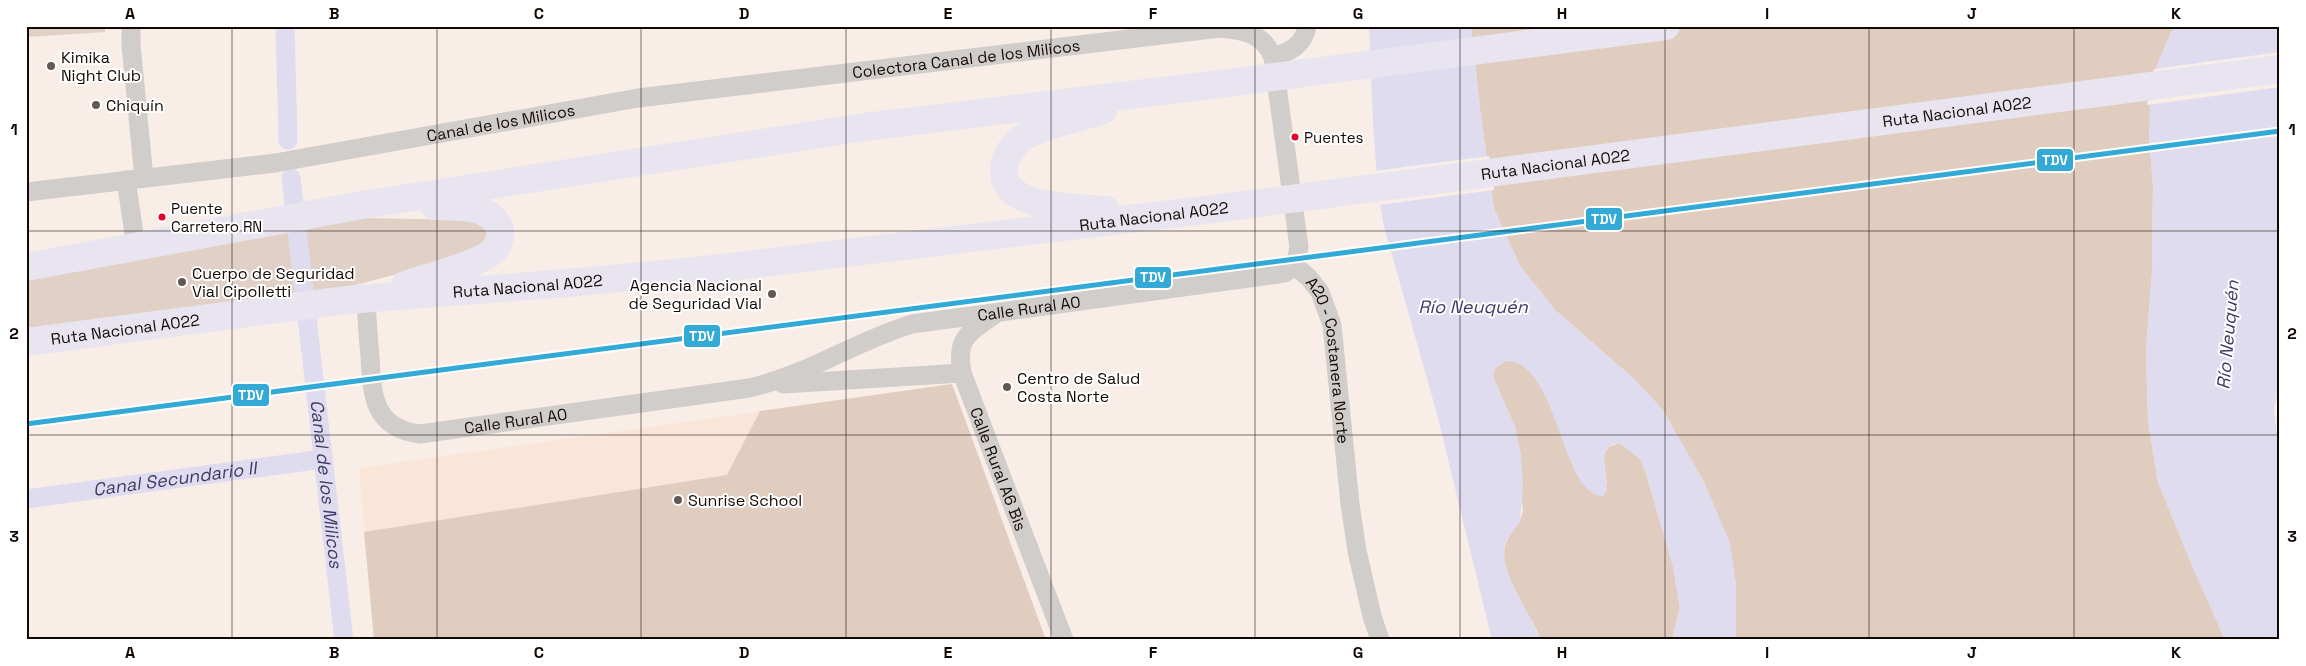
<svg xmlns="http://www.w3.org/2000/svg" width="2306" height="666" font-family="'Space Grotesk',sans-serif">
<style>
.built{fill:#fae6d9}
.green{fill:#e1d0c5}
.forest{fill:#e1cdbf}
.water{fill:#e0dcef}
.pier{fill:#f8eee7}
.lines{fill:none;stroke-linecap:round;stroke-linejoin:round}
.canal{stroke:#e0dcef;stroke-width:19}
.street{stroke:#d1cdcb;stroke-width:19}
.highway{stroke:#e8e5f0;stroke-width:28}
.rail-1-casing{stroke:#fff;stroke-width:9}
.rail-1{stroke:#33a9d6;stroke-width:5}
.grid{fill:none;stroke:#120904;stroke-width:1;stroke-opacity:0.55}
.poi-dot{fill:#625953;stroke:#fff;stroke-width:2}
.bus-dot{fill:#e4002b;stroke:#fff;stroke-width:2}
.labels{text-anchor:middle;stroke-width:4;stroke-linejoin:round;paint-order:stroke}
.bus-label{font-size:15px;fill:#120904;stroke:#fff;text-anchor:start}
.poi-label{font-size:16px;fill:#120904;stroke:#fff;text-anchor:start}
.street-label{font-size:16px;fill:#120904;stroke:#fff}
.water-label{font-size:18px;font-style:italic;fill:#3f3a65;stroke:#fff}
.line-badge{stroke:#fff;stroke-width:2}
.badge-label{font-size:14px;text-anchor:middle;font-weight:bold;fill:#fff}
.neatline{fill:none;stroke:#120904;stroke-width:2}
.grid-label{font-size:16px;text-anchor:middle;font-weight:bold;fill:#120904}
</style>
<rect width="100%" height="100%" fill="#f8eee7"/>
<!-- built -->
<path class="built" d="M952,384L1046,640H374L359,468Z"/>
<!-- green -->
<path class="green" d="M26,26H105V32L26,37Z
M362,218L472,220L486,226L488,240L458,258L348,287L26,330V275Z"/>
<!-- forest -->
<path class="forest" d="M1471,26H2174L2157,65L2149,134L2153,186L2152,272L2146,351L2148,421L2158,482L2186,551L2225,640H1736V584L1705,484L1662,409L1633,378L1555,310L1520,266L1494,209L1480,109Z
M1505,361C1511,361 1516,360 1521,363C1548,382 1565,450 1581,481L1607,483C1605,466 1597,444 1621,444L1639,458L1645,470L1673,566L1680,608L1672,640H1541C1531,613 1498,576 1505,546C1509,532 1520,526 1523,511L1515,427L1493,377L1495,368Z
M952,384L1046,640H374L364,532L727,475L760,411Z"/>
<!-- water -->
<path class="water" d="M1369,26H1471L1480,109L1494,209L1520,266L1555,310L1633,378L1662,409L1705,484L1730,543L1736,584V640H1672L1680,608L1673,566L1645,470L1639,458L1621,444H1613L1607,448L1604,455L1607,491L1603,496C1560,496 1559,361 1506,361L1495,368L1493,377L1515,427L1521,455L1523,487L1520,522L1507,539L1504,548L1505,565L1513,585L1541,640H1492L1437,414L1384,227L1378,192L1373,124Z
M2174,26H2280V383L2274,409L2280,458V640H2225L2186,551L2158,482L2148,421L2146,351L2152,272L2153,186L2149,134L2150,98L2157,65Z"/>
<!-- pier -->
<path class="pier" d="M2280,52V87L2147,105L2154,69Z
M1489,156L1494,190L1378,205L1374,171Z"/>
<g class="lines">
<!-- canal -->
<g class="canal">
<path d="M285,26L288,140"/>
<path id="s1" d="M291,178L344,640"/>
<path id="s2" d="M26,499L323,459"/>
</g>
<!-- street -->
<g class="street">
<path d="M131,26V45L144,178"/>
<path d="M1273,57C1290,52 1304,45 1307,26"/>
<path d="M126,180L136,247"/>
<path id="s3" d="M26,192L275,163L638,98L1220,28C1243,30 1263,33 1273,57L1299,247L1295,266"/>
<path id="s4" d="M1295,266L1309,278L1320,292L1332,325L1350,504L1357,551L1372,616L1380,640"/>
<path id="s5" d="M366,298C367,318 368,337 370,356C372,395 373,428 420,434L749,388C807,375 856,341 912,324L1279,274L1285,273L1295,266"/>
<path id="s6" d="M997,313C970,332 955,337 962,373L1064,640"/>
<path d="M783,384L962,373"/>
</g>
<!-- highway -->
<g class="highway">
<path d="M1103,110C1081,118 1042,125 1024,137C1013,144 1005,156 1004,169C1000,210 1078,207 1106,210"/>
<path d="M26,267L362,205L865,127L1220,84L1666,26"/>
<path d="M405,285C425,278 482,264 494,250C500,243 501,236 500,228C488,203 457,207 434,206"/>
<path id="s7" d="M26,342L347,300L568,283L705,270L1245,205L2280,69"/>
</g>
<!-- rail-1 casing -->
<g class="rail-1-casing">
<path id="rail-1" d="M26,424L2280,131"/>
</g>
<!-- rail-1 -->
<use href="#rail-1" class="rail-1"/>
</g>
<!-- grid -->
<path class="grid" d="M232,26V640M437,26V640M641,26V640M846,26V640M1051,26V640M1255,26V640M1460,26V640M1665,26V640M1869,26V640M2074,26V640M26,231H2280M26,435H2280"/>
<!-- markers -->
<g class="poi-dot">
<circle cx="51" cy="66" r="5"/>
<circle cx="96" cy="105" r="5"/>
<circle cx="182" cy="282" r="5"/>
<circle cx="772" cy="294" r="5"/>
<circle cx="1007" cy="387" r="5"/>
<circle cx="678" cy="500" r="5"/>
</g>
<g class="bus-dot">
<circle cx="1295" cy="137" r="4.5"/>
<circle cx="162" cy="217" r="4.5"/>
</g>
<g class="labels">
<!-- bus labels -->
<g class="bus-label">
<text x="1304" y="143">Puentes</text>
<text x="171" y="214">Puente<tspan x="171" dy="18">Carretero RN</tspan></text>
</g>
<!-- poi labels -->
<g class="poi-label">
<text x="61" y="63">Kimika<tspan x="61" dy="18">Night Club</tspan></text>
<text x="106" y="111">Chiquín</text>
<text x="192" y="279">Cuerpo de Seguridad<tspan x="192" dy="18">Vial Cipolletti</tspan></text>
<text x="762" y="291" text-anchor="end">Agencia Nacional<tspan x="762" dy="18">de Seguridad Vial</tspan></text>
<text x="1017" y="384">Centro de Salud<tspan x="1017" dy="18">Costa Norte</tspan></text>
<text x="688" y="506">Sunrise School</text>
</g>
<!-- street labels -->
<g class="street-label">
<text dy="6" stroke="none"><textPath href="#s3" startOffset="950">Colectora Canal de los Milicos</textPath></text>
<text dy="6" stroke="none"><textPath href="#s7" startOffset="1945">Ruta Nacional A022</textPath></text>
<text dy="6" stroke="none"><textPath href="#s3" startOffset="480">Canal de los Milicos</textPath></text>
<text dy="6" stroke="none"><textPath href="#s7" startOffset="1540">Ruta Nacional A022</textPath></text>
<text dy="6" stroke="none"><textPath href="#s7" startOffset="1135">Ruta Nacional A022</textPath></text>
<text dy="6" stroke="none"><textPath href="#s7" startOffset="505">Ruta Nacional A022</textPath></text>
<text dy="6" stroke="none"><textPath href="#s5" startOffset="788">Calle Rural A0</textPath></text>
<text dy="6" stroke="none"><textPath href="#s7" startOffset="100">Ruta Nacional A022</textPath></text>
<text dy="6" stroke="none"><textPath href="#s4" startOffset="105">A20 - Costanera Norte</textPath></text>
<text dy="6" stroke="none"><textPath href="#s5" startOffset="259">Calle Rural A0</textPath></text>
<text dy="6" stroke="none"><textPath href="#s6" startOffset="179">Calle Rural A6 Bis</textPath></text>
</g>
<!-- water labels -->
<g class="water-label">
<text x="1473" y="313">Río Neuquén</text>
<text transform="translate(2228 335) rotate(-85)" y="6">Río Neuquén</text>
<text dy="6" stroke="none"><textPath href="#s2" startOffset="150">Canal Secundario II</textPath></text>
<text dy="6" stroke="none"><textPath href="#s1" startOffset="308">Canal de los Milicos</textPath></text>
</g>
</g>
<g class="line-badge">
<rect x="2036" y="148" width="38" height="24" rx="5" fill="#33a9d6"/>
<rect x="1585" y="207" width="38" height="24" rx="5" fill="#33a9d6"/>
<rect x="1134" y="266" width="38" height="23" rx="5" fill="#33a9d6"/>
<rect x="683" y="324" width="38" height="24" rx="5" fill="#33a9d6"/>
<rect x="232" y="383" width="38" height="24" rx="5" fill="#33a9d6"/>
</g>
<g class="badge-label">
<text x="2055" y="165">TDV</text>
<text x="1604" y="224">TDV</text>
<text x="1153" y="282">TDV</text>
<text x="702" y="341">TDV</text>
<text x="251" y="400">TDV</text>
</g>
<!-- border -->
<rect width="2306" height="666" fill="none" stroke="#ffffff" stroke-width="55"/>
<rect x="28" y="28" width="2250" height="610" class="neatline"/>
<g class="grid-label">
<text x="130" y="19">A</text>
<text x="334" y="19">B</text>
<text x="539" y="19">C</text>
<text x="744" y="19">D</text>
<text x="948" y="19">E</text>
<text x="1153" y="19">F</text>
<text x="1358" y="19">G</text>
<text x="1562" y="19">H</text>
<text x="1767" y="19">I</text>
<text x="1972" y="19">J</text>
<text x="2176" y="19">K</text>
<text x="14" y="135">1</text>
<text x="2292" y="135">1</text>
<text x="14" y="339">2</text>
<text x="2292" y="339">2</text>
<text x="14" y="542">3</text>
<text x="2292" y="542">3</text>
<text x="130" y="658">A</text>
<text x="334" y="658">B</text>
<text x="539" y="658">C</text>
<text x="744" y="658">D</text>
<text x="948" y="658">E</text>
<text x="1153" y="658">F</text>
<text x="1358" y="658">G</text>
<text x="1562" y="658">H</text>
<text x="1767" y="658">I</text>
<text x="1972" y="658">J</text>
<text x="2176" y="658">K</text>
</g>
</svg>
